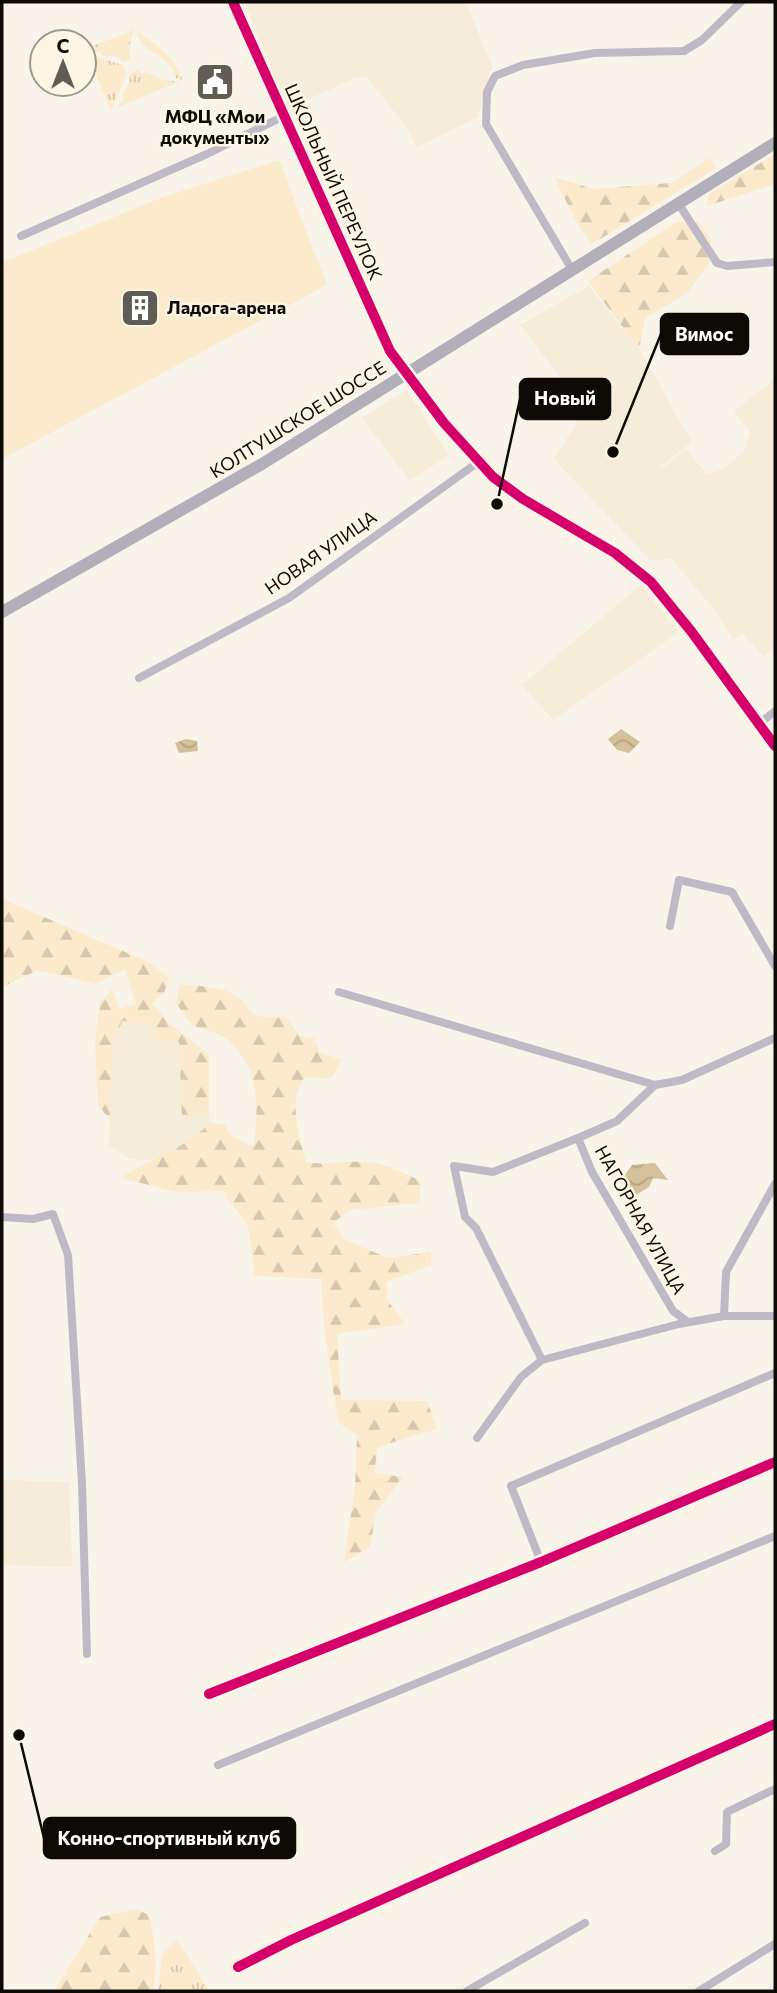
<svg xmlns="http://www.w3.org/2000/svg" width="777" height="1993" font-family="Commissioner,sans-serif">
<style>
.built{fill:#f5ecda}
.grass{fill:url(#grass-tufts)}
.forest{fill:url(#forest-firs)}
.pitch{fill:#fbeacb}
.water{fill:url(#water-waves)}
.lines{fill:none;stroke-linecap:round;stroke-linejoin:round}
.minor{stroke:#bebac5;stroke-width:8}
.secondary{stroke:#b2afbb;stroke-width:12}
.cycleway-casing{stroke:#fff5e4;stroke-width:15}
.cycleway{stroke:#d6006c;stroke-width:10}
.labels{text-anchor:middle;stroke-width:5;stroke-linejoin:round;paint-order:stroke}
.poi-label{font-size:18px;font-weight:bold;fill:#0e0b06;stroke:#fff5e4}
.street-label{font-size:18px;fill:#0e0b06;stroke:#fff5e4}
.leader{fill:none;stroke:#0e0b06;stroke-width:2.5}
.callout-dot{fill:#0e0b06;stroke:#fff5e4;stroke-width:2.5}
.callout{fill:#0e0b06;stroke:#0e0b06;stroke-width:2.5}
.callout-label{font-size:19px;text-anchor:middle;font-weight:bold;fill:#fff}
</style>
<defs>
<pattern id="grass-tufts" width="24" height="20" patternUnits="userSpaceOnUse" patternTransform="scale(1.75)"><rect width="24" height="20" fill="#fbeacb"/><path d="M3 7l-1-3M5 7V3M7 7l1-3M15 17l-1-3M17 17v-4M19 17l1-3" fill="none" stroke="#d6c7ad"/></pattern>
<pattern id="forest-firs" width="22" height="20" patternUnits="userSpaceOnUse" patternTransform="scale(1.75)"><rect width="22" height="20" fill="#fbeacb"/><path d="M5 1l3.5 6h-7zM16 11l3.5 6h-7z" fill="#d6c7ad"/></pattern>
<pattern id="water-waves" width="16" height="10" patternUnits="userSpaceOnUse" patternTransform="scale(1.75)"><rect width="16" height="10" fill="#d4c09a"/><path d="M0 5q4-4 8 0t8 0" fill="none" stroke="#b5a483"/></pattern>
</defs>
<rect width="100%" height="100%" fill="#f9f4ea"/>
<!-- built -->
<path class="built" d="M245,2H466L492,66L478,117L417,147L404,124L366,76L355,78L287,109Z
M589,286L639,349L692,442L660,467L662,469L685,449L707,474L721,470L744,452L750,432L734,411L775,379V647L764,657L743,633L733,640L715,611L671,558L651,561L554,459L585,409L520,325Z
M407,390L449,455L410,481L362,418Z
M641,585L679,632L553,720L522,685Z
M123,1021L151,1024L179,1042L182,1118L209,1114L211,1122L192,1141L170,1154L147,1160L130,1159L109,1145L113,1038Z
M2,1480L69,1482L72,1567L2,1565Z"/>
<!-- grass -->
<path class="grass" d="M134,30L129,47L130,59L124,62L115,56H102L99,52H89L93,46Z
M137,31C161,50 170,51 183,80L176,78C170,51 138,54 137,31Z
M89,55L123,65L127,74L111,111Z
M138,70L142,74L147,72L160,79L178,82L116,108L123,99L122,94L129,84L130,74Z
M177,1940L207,1987L211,1991H158L162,1955Z"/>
<!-- forest -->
<path class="forest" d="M775,154V184L707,206L709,194Z
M710,158L716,168L592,244L580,229L554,177L593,189L671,183Z
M676,222H698L711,240L709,265L686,294L645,318L639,349L588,281Z
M2,899L146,961L169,977L164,993L152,1003L168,1022L209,1054V1114L182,1118L179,1042L159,1041L151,1024L123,1021L113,1038L110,1120L98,1105L95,1041L100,1003L112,989L119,1009L136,1004L125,969L95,984L38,970L2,987Z
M180,984C195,986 215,986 229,992C258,1004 237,1022 285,1016L300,1036L315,1039L319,1052L342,1060L330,1079L305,1077C287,1102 299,1134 306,1162C327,1166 347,1160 368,1162C386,1164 404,1173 421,1181L419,1203L350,1210L333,1223L343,1239L388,1258L431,1252V1265L386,1282L388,1301L405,1324L337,1334L341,1400L427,1401L437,1429L378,1447L374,1473L403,1477L376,1512L370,1547L344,1562L355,1486L357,1435L338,1422L325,1336L321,1279L255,1276L248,1226L222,1191L177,1192L121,1178C155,1155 180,1153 211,1122L226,1125L229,1134L253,1147C260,1110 259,1061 224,1037C215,1031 202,1031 193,1025C187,1020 181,1010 176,1003Z
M136,1909L149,1915C155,1942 158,1964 153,1991H54L100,1917Z"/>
<!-- pitch -->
<path class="pitch" d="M279,160L327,285L2,459V262L166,196Z"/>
<!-- water -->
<path class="water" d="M621,729L640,742L629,753L617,750L608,739Z
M186,739L197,741L198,751L179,753L175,743Z
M655,1163L668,1180L653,1178L649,1187L636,1195L626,1191L624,1176L632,1165Z"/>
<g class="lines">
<!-- minor -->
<path class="minor" d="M233,2L390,351L444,423L493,477L523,499L615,553L651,582L691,631L775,746
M678,203L717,263L727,266L775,262
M21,236L207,154L284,116
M571,268L486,124L487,92L495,76L523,65L595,53L684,51L702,40L741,2
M139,678L289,598L477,463
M758,725L775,711
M670,926L679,880L732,892L775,966
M339,992L655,1085L682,1080L775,1038
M655,1085L617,1121L578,1138L592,1172L673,1311L688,1322
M578,1138L493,1172L454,1166L465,1217L476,1228L542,1360L679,1324L724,1316H775
M2,1217L33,1219L53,1214L68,1255L82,1483L87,1654
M724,1316L726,1272L775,1184
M477,1438L521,1377L542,1360
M541,1562L511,1486L775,1373
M209,1694L541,1562L775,1462
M218,1765L775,1536
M715,1851L726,1844L727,1812L775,1789
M238,1967L291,1940L775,1724
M467,1991L585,1923
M699,1991L775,1944"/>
<!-- secondary -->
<path class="secondary" d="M2,612L262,464L775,143"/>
<!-- cycleway casing -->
<g class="cycleway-casing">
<path id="cycleway" d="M233,2L390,351L444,423L493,477L523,499L615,553L651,582L691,631L775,746
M209,1694L541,1562L775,1462
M238,1967L291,1940L775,1724"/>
</g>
<!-- cycleway -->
<use href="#cycleway" class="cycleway"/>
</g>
<!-- icons -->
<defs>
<g id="civic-square" transform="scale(2.0125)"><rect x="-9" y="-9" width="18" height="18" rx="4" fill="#605d56" stroke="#fff5e4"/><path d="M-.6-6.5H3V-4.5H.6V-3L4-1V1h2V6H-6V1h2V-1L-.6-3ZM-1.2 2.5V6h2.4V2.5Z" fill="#fff"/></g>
<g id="building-square" transform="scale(2.0125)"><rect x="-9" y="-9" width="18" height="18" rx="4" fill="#605d56" stroke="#fff5e4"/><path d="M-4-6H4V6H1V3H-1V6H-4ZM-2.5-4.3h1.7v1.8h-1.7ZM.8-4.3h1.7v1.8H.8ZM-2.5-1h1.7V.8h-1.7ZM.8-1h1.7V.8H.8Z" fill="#fff"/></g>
</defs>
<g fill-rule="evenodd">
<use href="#civic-square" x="215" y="82"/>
<use href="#building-square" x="140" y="308"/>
</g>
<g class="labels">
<!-- poi labels -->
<g class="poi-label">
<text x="215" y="123">МФЦ «Мои<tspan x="215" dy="21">документы»</tspan></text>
<text x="167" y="314" text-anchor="start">Ладога-арена</text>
</g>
<!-- street labels -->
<g class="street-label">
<text transform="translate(333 182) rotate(66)" y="6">ШКОЛЬНЫЙ ПЕРЕУЛОК</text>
<text transform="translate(298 420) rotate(-32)" y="6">КОЛТУШСКОЕ ШОССЕ</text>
<text transform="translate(321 553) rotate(-35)" y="6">НОВАЯ УЛИЦА</text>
<text transform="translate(640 1220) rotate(61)" y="6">НАГОРНАЯ УЛИЦА</text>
</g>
</g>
<!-- callouts -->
<path class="leader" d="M613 452L661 334M497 504L520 399M19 1735L44 1838"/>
<g class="callout-dot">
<circle cx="613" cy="452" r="7"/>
<circle cx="497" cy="504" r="7"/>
<circle cx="19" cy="1735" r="7"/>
</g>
<g class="callout">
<rect x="661" y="314" width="87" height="40" rx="7"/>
<rect x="520" y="379" width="90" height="40" rx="7"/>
<rect x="44" y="1818" width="251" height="40" rx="7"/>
</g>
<g class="callout-label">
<text x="704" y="341">Вимос</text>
<text x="565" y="405">Новый</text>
<text x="169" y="1845">Конно-спортивный клуб</text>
</g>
<!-- border -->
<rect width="777" height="1993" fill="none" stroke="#0e0b06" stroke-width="7"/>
<!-- north arrow -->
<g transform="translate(63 63)"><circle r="33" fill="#fff5e4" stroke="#9f978b" stroke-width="2"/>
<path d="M0-5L12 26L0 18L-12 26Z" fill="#605d56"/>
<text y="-10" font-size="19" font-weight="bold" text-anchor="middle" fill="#0e0b06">С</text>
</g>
</svg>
